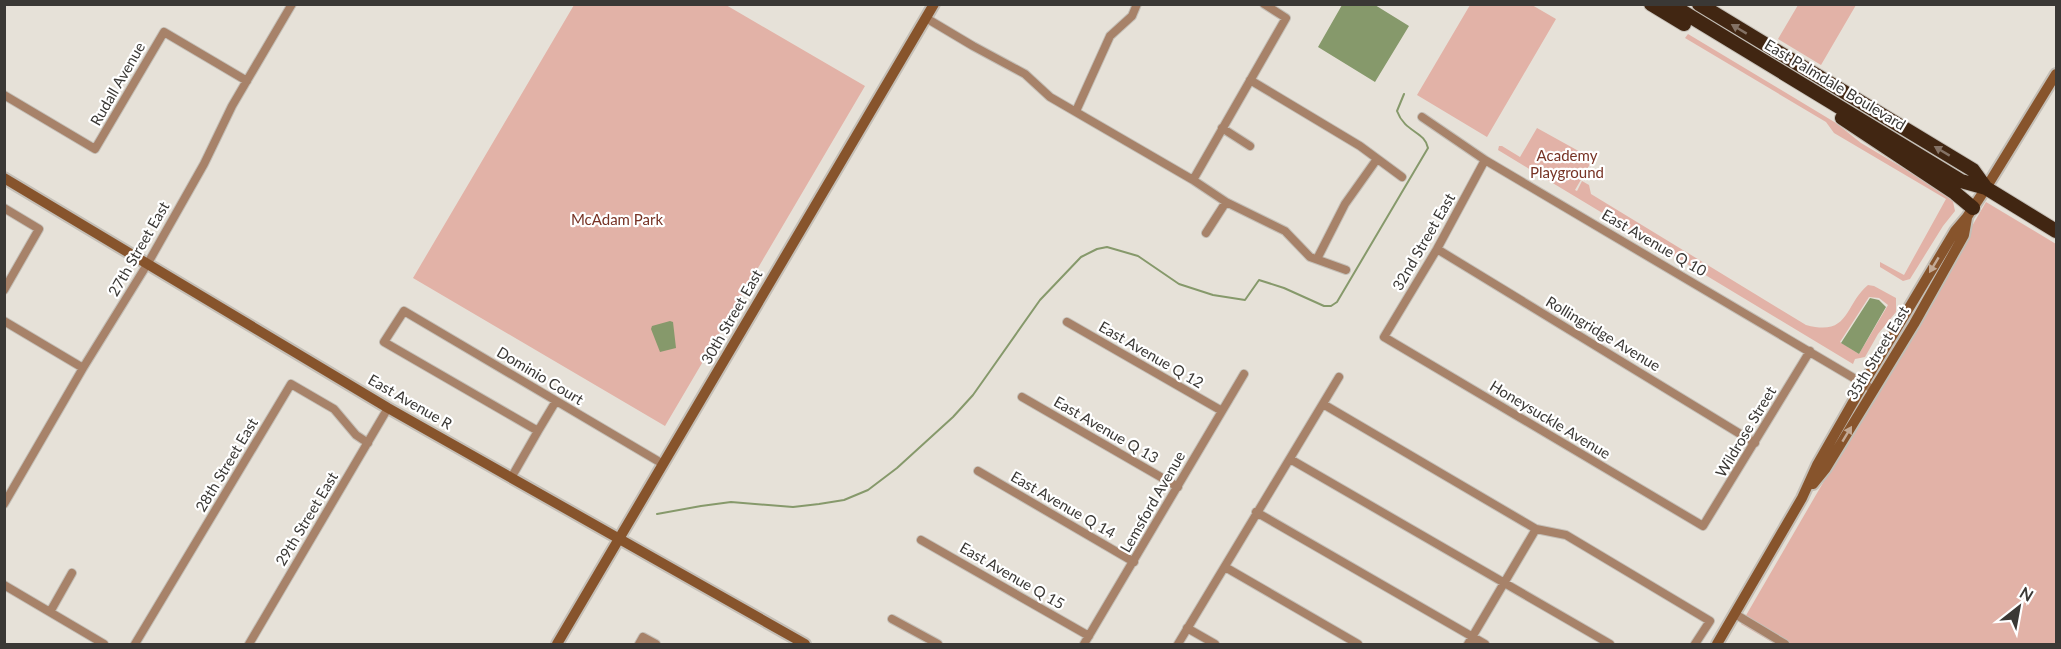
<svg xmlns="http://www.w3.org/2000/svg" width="2061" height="649" font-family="Lato,sans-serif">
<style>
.green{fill:#e2b2a7;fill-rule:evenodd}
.water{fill:#86996b}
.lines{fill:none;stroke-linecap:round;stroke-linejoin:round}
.stream{stroke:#86996b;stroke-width:2}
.street-casing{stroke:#c4bfb7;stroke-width:10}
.secondary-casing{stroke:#c4bfb7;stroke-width:14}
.highway-casing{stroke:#c4bfb7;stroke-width:16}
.street{stroke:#a78269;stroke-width:8}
.secondary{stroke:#87542c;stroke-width:10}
.highway{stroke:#412612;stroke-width:14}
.oneway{fill:#847265}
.oneway2{fill:#c3aa96}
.labels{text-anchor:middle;stroke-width:4.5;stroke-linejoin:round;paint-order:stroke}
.street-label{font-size:15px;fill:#3a3835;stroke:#fff}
.park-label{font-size:15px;fill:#773325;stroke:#fff}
</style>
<rect width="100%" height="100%" fill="#e6e1d8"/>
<!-- green -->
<path class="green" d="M574,5H726L865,86L665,426L413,278Z
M1470,5H1532L1556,19L1487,137L1417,95Z
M1798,5H1856L1821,65L1778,39Z
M1688,34L1836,123L1861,143L1952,197L1955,211L1943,226L1910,279L1903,281L1880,267V262L1904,275L1946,199L1834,133L1826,122L1685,38Z
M1537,128L1593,159L1575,190L1577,191L1582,181L1589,185L1591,194L1806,325C1850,337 1844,305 1868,285L1874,286L1896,298V312L1878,334L1865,357L1855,359L1853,364L1498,150L1499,146H1502L1520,157ZM1869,297L1879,298L1888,305L1859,354L1840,342Z
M1986,202L2056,244V644H1775L1741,624Z"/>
<!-- water -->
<path class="water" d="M1342,5H1375L1409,26L1375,82L1318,47Z
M1870,298L1879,300L1886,307L1859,354L1841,343Z
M670,321L673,322L676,348L660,352L651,329L652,326Z"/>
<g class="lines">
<!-- stream -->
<path class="stream" d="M657,514L701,506L731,502L793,507L819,504L844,500L868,490L897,468L953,417L973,395L990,371L1040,300L1081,257L1097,249L1107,247L1138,256L1179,284L1213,295L1245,300L1259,280L1284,288L1324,306H1331L1337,302L1428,148C1425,131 1405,133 1397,111L1404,94"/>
<!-- street casing -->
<g class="street-casing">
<path id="street" d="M926,18L973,46L1025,74L1050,97L1193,180L1226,202L1285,231L1310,257L1346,270
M1250,80L1360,146L1402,177
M4,95L95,149L164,32L247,81
M1076,111L1110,36L1132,16L1137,4
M1422,117L1485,160L1874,390
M1222,128L1250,146
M1485,160L1437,249L1384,337L1703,526L1810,351
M1193,180L1286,18L1264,4
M4,208L39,229L4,290
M1206,233L1226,202
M1437,249L1755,443
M1317,259L1345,204L1377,159
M4,321L83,368
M1067,322L1222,411
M1022,397L1178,487
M556,401L538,431L384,342L404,311L663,464
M1323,404L1536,529L1566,535L1710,621L1695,644
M1290,459L1610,644
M978,471L1134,562
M511,478L538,431
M4,504L83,368L148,263L204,164L232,106L292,4
M1256,512L1485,644
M921,540L1089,636
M1225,567L1358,644
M4,585L104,644
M50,612L72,573
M1735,614L1785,644
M892,619L938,644
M1187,628L1215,644
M135,644L291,384L334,409L356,435L368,443
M249,644L388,408
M639,644L643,637L656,644
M1084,644L1244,374
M1178,644L1339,377
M1468,644L1536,529"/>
</g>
<!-- secondary casing -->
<g class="secondary-casing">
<path id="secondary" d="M4,178L388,408L805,644
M1813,484L1826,468L1914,324L1964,235L1967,218
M557,644L934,4
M1717,644L1802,498L1817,465L1864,383L1955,231L1967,217L1986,188L2056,74"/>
</g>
<!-- highway casing -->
<g class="highway-casing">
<path id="highway" d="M1651,4L1684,24
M1670,4L1961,181L1986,188L2056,231
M1699,4L1973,170L1986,188
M1842,118L1955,193L1973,208"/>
</g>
<!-- street -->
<use href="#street" class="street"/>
<!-- secondary -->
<use href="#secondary" class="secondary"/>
<!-- highway -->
<use href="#highway" class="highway"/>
</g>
<!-- one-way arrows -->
<defs><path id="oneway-solid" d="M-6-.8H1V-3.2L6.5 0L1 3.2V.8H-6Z" transform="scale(1.5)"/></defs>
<g class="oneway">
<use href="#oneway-solid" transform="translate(1739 29) rotate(-149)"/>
<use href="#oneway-solid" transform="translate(1942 151) rotate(-149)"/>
</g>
<g class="oneway2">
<use href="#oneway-solid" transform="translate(1934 265) rotate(121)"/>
<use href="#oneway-solid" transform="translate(1847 434) rotate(-59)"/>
</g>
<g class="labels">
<!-- street labels -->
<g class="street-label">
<text transform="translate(118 84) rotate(-60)" y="5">Rudall Avenue</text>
<text transform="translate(1835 85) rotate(31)" y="5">East Palmdale Boulevard</text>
<text transform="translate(1424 242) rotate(-60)" y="5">32nd Street East</text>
<text transform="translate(1654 243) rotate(30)" y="5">East Avenue Q 10</text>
<text transform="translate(139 249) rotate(-60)" y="5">27th Street East</text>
<text transform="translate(732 317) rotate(-60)" y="5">30th Street East</text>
<text transform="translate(1603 334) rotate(31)" y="5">Rollingridge Avenue</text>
<text transform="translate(1878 353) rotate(-59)" y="5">35th Street East</text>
<text transform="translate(1151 355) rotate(30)" y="5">East Avenue Q 12</text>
<text transform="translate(540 376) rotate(31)" y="5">Dominio Court</text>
<text transform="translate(410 402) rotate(30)" y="5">East Avenue R</text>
<text transform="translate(1550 420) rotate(31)" y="5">Honeysuckle Avenue</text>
<text transform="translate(1106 430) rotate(30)" y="5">East Avenue Q 13</text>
<text transform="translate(1746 432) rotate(-59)" y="5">Wildrose Street</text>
<text transform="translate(227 465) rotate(-59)" y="5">28th Street East</text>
<text transform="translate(1153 502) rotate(-60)" y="5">Lemsford Avenue</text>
<text transform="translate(1063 505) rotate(30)" y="5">East Avenue Q 14</text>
<text transform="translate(307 519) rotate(-59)" y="5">29th Street East</text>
<text transform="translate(1012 576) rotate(30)" y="5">East Avenue Q 15</text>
</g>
<!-- park labels -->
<g class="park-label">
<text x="1567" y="161">Academy<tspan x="1567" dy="17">Playground</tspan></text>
<text x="617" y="225">McAdam Park</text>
</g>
</g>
<!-- border -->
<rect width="2061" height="649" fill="none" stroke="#3a3835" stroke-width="12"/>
<!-- north arrow -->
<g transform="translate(2019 607) rotate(31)" stroke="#ffffff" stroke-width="4.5" paint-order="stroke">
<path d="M0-4.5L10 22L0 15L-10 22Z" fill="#3a3835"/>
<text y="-9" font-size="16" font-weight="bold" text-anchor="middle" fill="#3a3835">N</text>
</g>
</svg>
